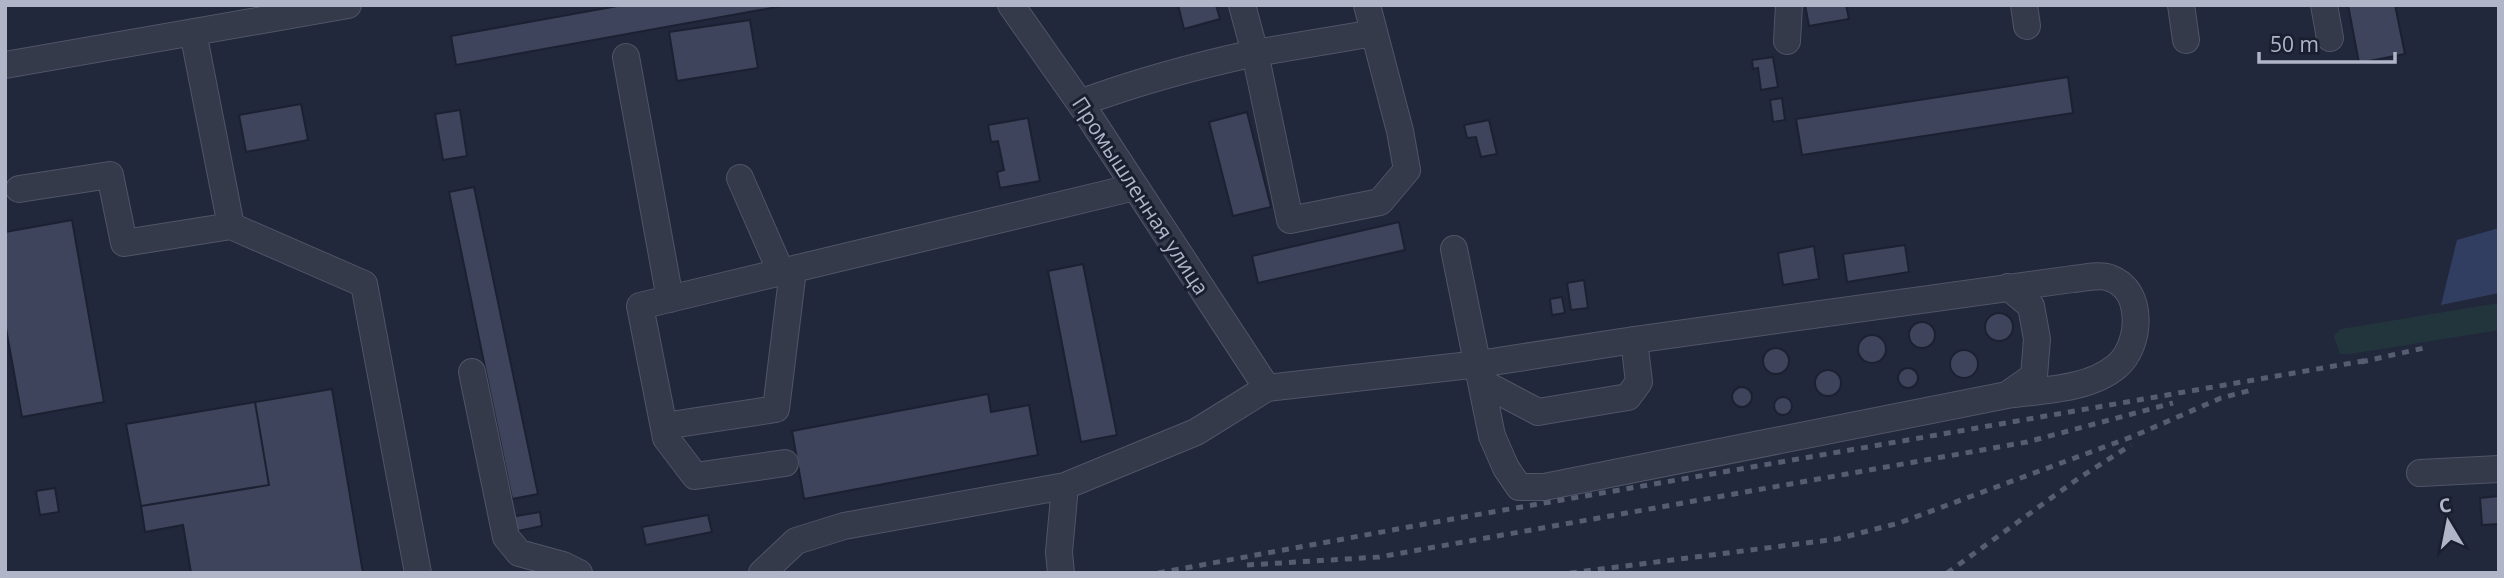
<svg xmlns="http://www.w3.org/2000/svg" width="2504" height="578" font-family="'Open Sans',sans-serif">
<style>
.green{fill:#23353c}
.water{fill:#323e61}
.building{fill:#3d445b;stroke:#1c2132;stroke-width:2}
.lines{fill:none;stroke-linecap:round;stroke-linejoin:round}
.minor-casing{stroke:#505566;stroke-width:28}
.minor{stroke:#353a4b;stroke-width:26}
.rail{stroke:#565d73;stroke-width:5;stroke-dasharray:7 7;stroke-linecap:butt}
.labels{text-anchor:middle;stroke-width:6;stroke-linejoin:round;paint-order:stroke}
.street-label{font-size:21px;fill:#b0b5c7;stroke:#1a1f30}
</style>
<rect width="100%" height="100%" fill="#21283b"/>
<!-- green -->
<path class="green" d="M2499,303V330L2350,354H2340L2334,336L2341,329Z"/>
<!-- water -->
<path class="water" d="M2499,228V293L2441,305L2457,240Z"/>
<!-- building -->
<path class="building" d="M623,5H788L456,65L451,36Z
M1178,5H1216L1220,19L1184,29Z
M1805,5H1846L1849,19L1809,26Z
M2348,5H2395L2405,54L2359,63Z
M750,20L758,68L677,81L669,32Z
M1773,57L1778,87L1761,90L1758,68L1753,69L1752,60Z
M2068,77L2073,113L1802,155L1796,119Z
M1782,98L1785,120L1773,122L1770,100Z
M301,104L308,140L246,152L239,115Z
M460,110L467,156L443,160L435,114Z
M1247,112L1271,207L1233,216L1209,122Z
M1028,118L1040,181L1000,188L997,172L1004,170L998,141L991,142L988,125Z
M1489,120L1497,154L1481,157L1476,137L1467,138L1464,125Z
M474,187L538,494L512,499L449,192Z
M72,220L104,402L22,417L5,323V232Z
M1399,222L1405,250L1258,283L1252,256Z
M1905,245L1909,272L1847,282L1843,254Z
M1814,246L1819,279L1783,285L1778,253Z
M1083,264L1117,435L1081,442L1048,271Z
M1584,280L1588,308L1571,310L1567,283Z
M1562,297L1565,313L1552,315L1550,299Z
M1985 327a14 14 0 1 1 28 0a14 14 0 1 1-28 0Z
M1909 335a13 13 0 1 1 26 0a13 13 0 1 1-26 0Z
M1858 349a14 14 0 1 1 28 0a14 14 0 1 1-28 0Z
M1763 361a13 13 0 1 1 26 0a13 13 0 1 1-26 0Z
M1950 364a14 14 0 1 1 28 0a14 14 0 1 1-28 0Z
M1898 378a10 10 0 1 1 20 0a10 10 0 1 1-20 0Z
M1815 383a13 13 0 1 1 26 0a13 13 0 1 1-26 0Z
M1732 397a10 10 0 1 1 20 0a10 10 0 1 1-20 0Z
M332,389L363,573H191L183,525L145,532L141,506L269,485L255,402Z
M988,394L991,412L1029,405L1038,455L804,499L792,431Z
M1774 406a9 9 0 1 1 18 0a9 9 0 1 1-18 0Z
M255,402L269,485L141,506L126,424Z
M55,488L59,512L40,515L36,491Z
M2499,496V524L2482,525L2480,498Z
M540,512L542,526L513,532L510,517Z
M708,515L712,532L646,545L642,527Z"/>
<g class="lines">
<!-- minor casing -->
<g class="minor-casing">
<path id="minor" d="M1011,5L1089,116L1267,388
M1367,5L1400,131L1407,170L1380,202L1290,220L1255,53L1374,33
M2024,5L2027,26
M2181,5L2186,40
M2324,5L2330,38
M193,32L231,226L364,284L418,573
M1787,41L1789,5
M626,57L670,299
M5,65L348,5
M1080,103C1137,82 1195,66 1255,53L1242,5
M740,178L781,272
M19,189L110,175L124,243L231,226
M1454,249L1492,436L1506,468L1519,487H1544L2007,395L2034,376L2037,339L2031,306L2008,287
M472,372L506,537L519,553L563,565L579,573
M1483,383L1538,412L1628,397L1639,382L1634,340
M664,426L776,409L793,270
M785,463L695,476L666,438L640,306L1135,187
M2420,473L2499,469
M762,573L796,541L844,526L1065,486
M1061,573L1059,552L1065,486L1196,432L1267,388L1479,364L1634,340L2073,279C2083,278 2101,274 2110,278C2145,290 2141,346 2117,366C2089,390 2042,390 2007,395"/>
</g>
<!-- minor -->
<use href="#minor" class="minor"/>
<!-- rail -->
<path class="rail" d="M2361,362L2424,348
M1247,565L1379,557L1469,541L2027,442L2173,403
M1158,573L1458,518L2369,360
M1570,573L1837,539L1899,523L2134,436L2221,398L2252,390
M1947,573L2079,478L2131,445"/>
</g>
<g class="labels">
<!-- street labels -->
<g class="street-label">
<text transform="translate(1140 196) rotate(57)" y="7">Промышленная улица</text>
</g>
</g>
<!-- border -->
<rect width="2504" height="578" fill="none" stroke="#b0b5c7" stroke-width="14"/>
<!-- north arrow -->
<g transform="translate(2448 522) rotate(350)" stroke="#1a1f30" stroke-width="5" paint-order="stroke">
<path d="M0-5L12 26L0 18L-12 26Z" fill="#b0b5c7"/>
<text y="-10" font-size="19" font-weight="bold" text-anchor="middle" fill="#b0b5c7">С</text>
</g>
<!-- scale -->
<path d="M2259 52v10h136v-10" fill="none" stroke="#b0b5c7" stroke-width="3.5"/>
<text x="2270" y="52" font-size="21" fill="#b0b5c7" stroke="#1a1f30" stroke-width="5" paint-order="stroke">50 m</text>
</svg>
